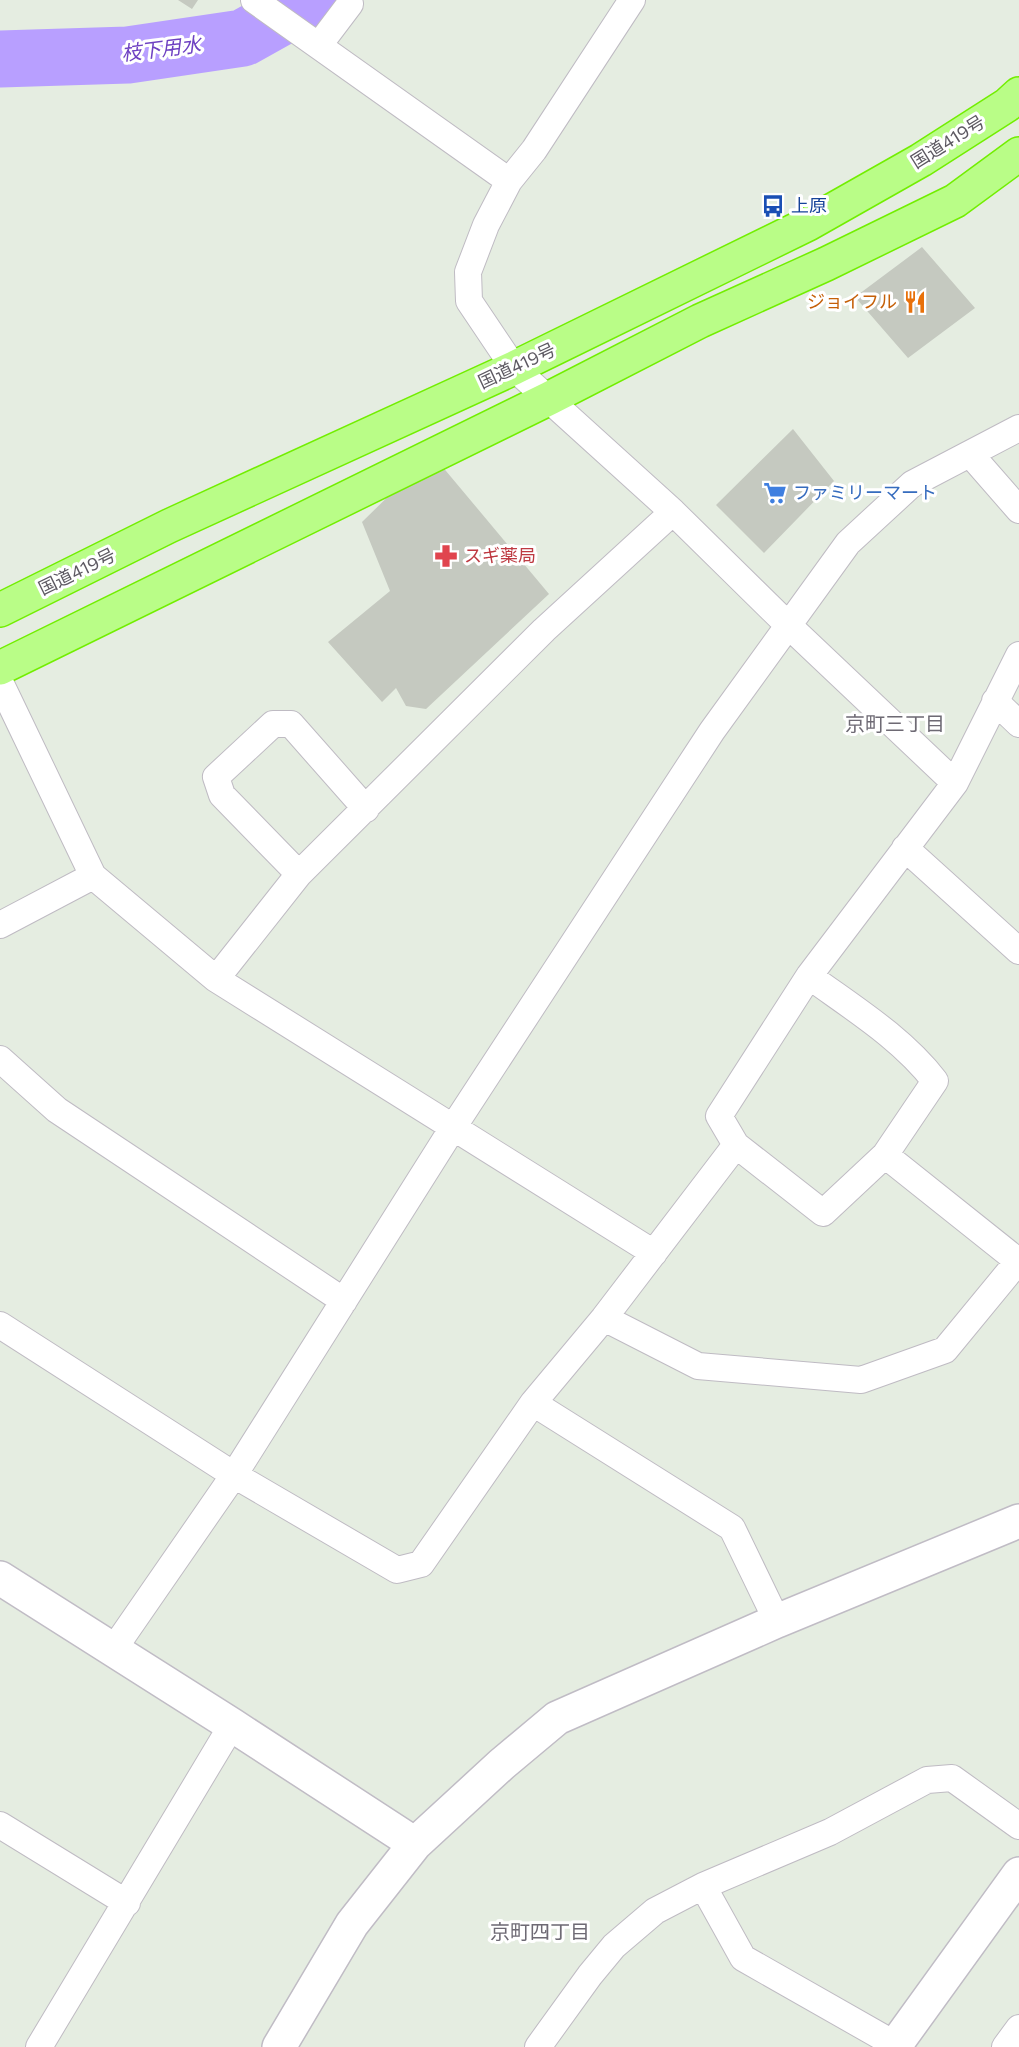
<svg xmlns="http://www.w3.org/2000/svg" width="1019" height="2047" font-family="Commissioner,'Noto Sans JP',sans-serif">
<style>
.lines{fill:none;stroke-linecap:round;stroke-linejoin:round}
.river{stroke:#b89fff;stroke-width:57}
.building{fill:#c5c9c0}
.street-casing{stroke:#bfbbc3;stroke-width:28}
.secondary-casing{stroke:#c0bcc5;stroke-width:36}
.highway-casing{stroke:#72ee00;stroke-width:36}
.street{stroke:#fff;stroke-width:26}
.secondary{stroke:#fff;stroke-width:33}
.highway{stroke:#b9fd87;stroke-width:33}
.labels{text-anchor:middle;stroke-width:6;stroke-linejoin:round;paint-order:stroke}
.street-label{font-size:18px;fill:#5d5962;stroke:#fff}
.transit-label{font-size:18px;fill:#164399;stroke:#fff;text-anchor:start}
.food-label{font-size:18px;fill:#c56008;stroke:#fff;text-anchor:end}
.shop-label{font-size:18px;fill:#366cbe;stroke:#fff;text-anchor:start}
.health-label{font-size:18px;fill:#be3a42;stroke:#fff;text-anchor:start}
.water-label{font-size:20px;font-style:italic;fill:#6e41c2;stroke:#fff}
.neighbourhood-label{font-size:20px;fill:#6e6a74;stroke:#fff}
</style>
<rect width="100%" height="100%" fill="#e5ede1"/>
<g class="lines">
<!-- river -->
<path class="river" d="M0,59L128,55L243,38L311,0"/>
</g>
<!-- building -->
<path class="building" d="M178,0H198L192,9Z
M922,247L975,308L908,358L855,297Z
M793,429L834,481L764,553L716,505Z
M441,465L549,594L426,709L406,706L396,688L382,702L328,642L390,591L362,522L411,474Z"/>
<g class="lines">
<!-- street casing -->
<g class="street-casing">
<path id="street" d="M254,0L509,181
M632,0L534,150L509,181L486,225L468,272L469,301L514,368L673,512L788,625L955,783
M319,45L350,4
M971,455L1019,510
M0,682L93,876L216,979L654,1253
M995,701L1019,724
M905,848L1019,951
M299,874L222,795L216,777L273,724H291L366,809
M0,925L93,876
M809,976C853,1008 902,1038 935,1081L885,1155L823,1213L736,1145L719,1116L809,976L955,783L1019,655
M216,979L299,874L544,630L673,512
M0,1059L57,1110L344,1301
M885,1155L1018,1261
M604,1318L698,1366L861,1380L945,1350L1019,1260
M0,1325L234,1475L397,1570L421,1564L533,1403L604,1318L736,1145
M533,1403L732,1528L777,1621
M113,1650L234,1475L454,1126L712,731L848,543L912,484L1019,428
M0,1825L127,1903
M703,1886L743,1958L896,2045
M39,2047L232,1725
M538,2047L590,1975L614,1946L655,1911L703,1886L830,1832L927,1780L952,1778L1019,1826
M1005,2047L1019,2028"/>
</g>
<!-- secondary casing -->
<g class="secondary-casing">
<path id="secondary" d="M0,1578L232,1725L415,1844
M279,2047L352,1924L415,1844L502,1764L557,1718L777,1621L1019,1521
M894,2047L1019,1874"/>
</g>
<!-- highway casing -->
<g class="highway-casing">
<path id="highway" d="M0,610L169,526L514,368L808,224L921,160L1007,105L1019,94
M0,668L550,398L700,321L826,264L955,201L1019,154"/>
</g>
<!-- street -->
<use href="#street" class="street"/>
<!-- secondary -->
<use href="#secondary" class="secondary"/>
<!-- highway -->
<use href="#highway" class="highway"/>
</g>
<!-- icons -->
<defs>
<g id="bus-bare" transform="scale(1.8)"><path d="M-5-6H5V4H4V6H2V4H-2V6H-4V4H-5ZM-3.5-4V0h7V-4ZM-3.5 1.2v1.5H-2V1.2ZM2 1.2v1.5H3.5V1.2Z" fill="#1a4fb4" stroke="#fff" stroke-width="2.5" paint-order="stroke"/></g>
<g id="restaurant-bare" transform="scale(1.8)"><path d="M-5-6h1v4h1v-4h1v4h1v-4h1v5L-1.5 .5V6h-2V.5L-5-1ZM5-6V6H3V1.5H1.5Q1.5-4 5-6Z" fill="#e8710a" stroke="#fff" stroke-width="2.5" paint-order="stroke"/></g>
<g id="supermarket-bare" transform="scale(1.8)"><path d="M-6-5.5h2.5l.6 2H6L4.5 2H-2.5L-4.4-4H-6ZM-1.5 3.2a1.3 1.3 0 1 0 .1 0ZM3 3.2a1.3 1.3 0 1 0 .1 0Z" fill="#3f7fe0" stroke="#fff" stroke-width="2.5" paint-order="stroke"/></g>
<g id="pharmacy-bare" transform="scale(1.8)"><path d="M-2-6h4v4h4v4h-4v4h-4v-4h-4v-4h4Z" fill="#e0444e" stroke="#fff" stroke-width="2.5" paint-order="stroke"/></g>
</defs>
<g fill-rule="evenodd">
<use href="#bus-bare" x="773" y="206"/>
<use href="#restaurant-bare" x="915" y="302"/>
<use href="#supermarket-bare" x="775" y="493"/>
<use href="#pharmacy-bare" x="446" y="556"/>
</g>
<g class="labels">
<!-- street labels -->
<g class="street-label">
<text transform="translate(948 142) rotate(-32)" y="6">国道419号</text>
<text transform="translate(517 366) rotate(-25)" y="6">国道419号</text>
<text transform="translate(77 572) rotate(-26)" y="6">国道419号</text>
</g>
<!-- transit labels -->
<g class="transit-label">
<text x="791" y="212">上原</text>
</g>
<!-- food labels -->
<g class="food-label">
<text x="897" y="308">ジョイフル</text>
</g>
<!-- shop labels -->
<g class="shop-label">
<text x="793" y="499">ファミリーマート</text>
</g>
<!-- health labels -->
<g class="health-label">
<text x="464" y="562">スギ薬局</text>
</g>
<!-- water labels -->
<g class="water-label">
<text transform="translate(161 49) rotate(-7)" y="7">枝下用水</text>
</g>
<!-- neighbourhood labels -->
<g class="neighbourhood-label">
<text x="895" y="731">京町三丁目</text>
<text x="540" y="1939">京町四丁目</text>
</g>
</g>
</svg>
